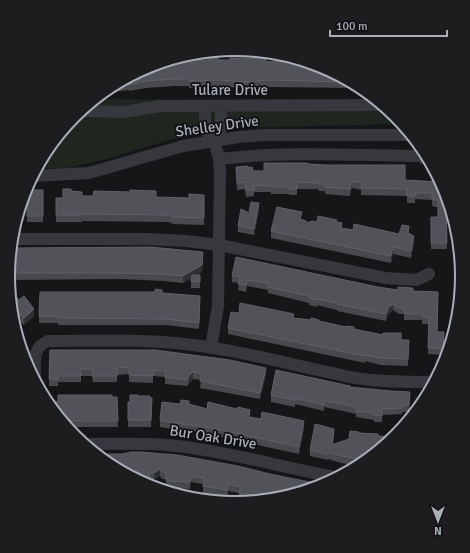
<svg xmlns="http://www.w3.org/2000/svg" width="470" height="553" font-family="Signika,sans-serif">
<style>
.green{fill:#1e261f}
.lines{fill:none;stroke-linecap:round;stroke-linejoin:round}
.minor{stroke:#37383d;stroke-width:12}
.wall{fill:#47494d}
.shaded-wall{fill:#2f3033}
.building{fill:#525359;stroke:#5f6168}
.labels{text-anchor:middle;stroke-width:3.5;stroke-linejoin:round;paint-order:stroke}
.street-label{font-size:15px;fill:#a8adb8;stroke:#111113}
.rim{fill:none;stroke:#a8adb8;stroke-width:2}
</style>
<rect width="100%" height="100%" fill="#161618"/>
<!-- green -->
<path class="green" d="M100,99L372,101L396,116L401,124L231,128L169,140L107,159L62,169L39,168L75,116Z"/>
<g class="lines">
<!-- minor -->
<path class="minor" d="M205,106V130L214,140L219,159L220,171L218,306L211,348
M82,111L124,112L160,106L379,105
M214,140L221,129V106
M219,159C286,151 354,155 421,156L423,158
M34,176L89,173L183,146L238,137L265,135H408
M16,239H146L186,241L219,245L386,278L416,280L429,274
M462,277V276
M35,377C35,362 32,347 48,341C93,341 139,339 184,344C242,350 299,367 356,378C381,382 406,382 432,382
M85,444C120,444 156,442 192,448C240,455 287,468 335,477"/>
</g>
<!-- wall -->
<path class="wall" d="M197,60H218L266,62L322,67L354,88L268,87L246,88L220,87L189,88V86H175L146,88L129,91V90L111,92L148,67Z
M310,164L405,180L440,182L446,212L447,249H431V217H438V207H434L432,205V200L415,199V203H407V196L361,195V190L352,188L350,196L325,194V191H319L318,189H297V195H289V194H271V192H254V196L246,197L245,189L237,190L236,167L248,168L253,171H264Z
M43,190V222H27V198H28Z
M71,191L82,196L189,198L204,195V225L173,224L169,222L82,221V222H56V198H63Z
M259,210L254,235L238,232V226L249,213Z
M302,219V220L307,223L337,222L342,228L353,230L399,234L409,233L414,242L411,258L393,254L391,263L271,238V231Z
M14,248L203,258L202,272L196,275L200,282V288H191V278L183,283L163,281L121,279L9,280L8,276Z
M232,276L378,287L398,290L413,291L438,292L437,332H444L443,355L428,354L429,324H422V320H404V314H399L393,310L388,315L386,321L337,311V310L317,305V307L309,305V303L268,293V290L247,286L246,292L238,290L239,283L232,282Z
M162,293L200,303L199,329L166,325H58V323H39V316Z
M19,300L34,316L24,325L21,322Z
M294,318L319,322L401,340H409L408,366L381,365L365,361V363L228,334V328Z
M50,350L266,375L260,399L200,388L201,380L193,379L188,384V386L165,384V377L153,376V383L129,382V374L117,375V382H93L92,376H81V382H58V386H49Z
M350,387L390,391L410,392L409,412H402V414L382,415V422H374V420L356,417V414L343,411L324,407V411L295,404V407L271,402V395Z
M138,396L152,405L151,427H128V402H130Z
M112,397H117L118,427H68L52,403L58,402Z
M180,404H189L207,409L250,417L304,428L299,454L226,438L187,430V431L160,427V420Z
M359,433L393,438L354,465L341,463L328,459V460L310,456V450L334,435L333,444L349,439Z
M100,454L322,486L247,501L239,500V493L228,491L227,497L203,493V484L191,482L190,489L166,487V479H162L160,476L154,479H149L148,485H147Z"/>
<!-- shaded-wall -->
<path class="shaded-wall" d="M352,181V188L350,196V189Z
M259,203V210L254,235V229Z
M414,236V242L411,258V251Z
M393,247V254L391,263V256Z
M203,252L202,272L183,283V276Z
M393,304V310L388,315L386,321V314L388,308Z
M34,309V316L24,325V318Z
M21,315V322L18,325L16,319Z
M266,368V375L260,399V393Z
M193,372V379L188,384V386V377Z
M304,421V428L299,454V447Z
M334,429V435L332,451V445Z
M160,469V476L154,479V473Z
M191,476V482L190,489V482Z"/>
<!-- building -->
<path class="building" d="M210,56H218V60H230V58H258V56H266V62L278,61V58L322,67L344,82L268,80L246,82L220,80L189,81V79H175L146,81L129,85V83L122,84L148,67L197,57V60H209Z
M264,163H306L310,164L325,165H405V180L440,182L445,190L446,198V208L447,243H431V217H438V200H434L432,198V193H415V196H407V189L361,188L362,183L352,181L350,189L325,187V184H319L318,183L297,182V189H289V187H271V186L254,185V190H246L245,182L237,183L236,167L248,166V168L252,167L253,171H264Z
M63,189H71V191L82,192V196H93L94,191L130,192V190L156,191V197L189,198V194L204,195V218L173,217L169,215L82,214V215H56V198H63Z
M28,190H43V216H27V198H29Z
M251,202L259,203L254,229L238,226L241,209L249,213Z
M277,207L302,212L300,219L306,221L307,223L312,221L317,222L318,216L337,220L336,222L342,223L341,228L353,230L354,224L399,234L402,225L409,226L408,233L414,236L411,251L393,247L391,256L271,231Z
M150,247L203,252L202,265L183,276L163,274L121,273H9L14,248Z
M236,257L378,287L398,290V287L413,288V291L438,292L437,332H444L443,348H428L429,317H422V314H404V308H399L393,304L388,308L386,314L337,304V303L317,299V300L309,298V296L268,287V283L247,280L246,285L238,284L240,277L232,276Z
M192,275H200V282L191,281Z
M155,289L162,290V293L200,296L199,323L166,319L58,318V316H39L40,292H155Z
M13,293L19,300L24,296L34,309L24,318L21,315L16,319L12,294Z
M240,303L294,314L293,318L311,320V318L319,320V321L346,327V326L354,327V329L383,335V333H401V340H409L408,359L381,358L365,355V356L228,328L231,312L239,313Z
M50,350H155L230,360L266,368L260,393L200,381L202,374L193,372L188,377V380L165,377V371L153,370V376L129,375V367L117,368V376H93L92,369H81V376H58V380L49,379Z
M276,370L350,386V387L390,391L410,392L409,405H402V408L382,409V416L374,415V413L356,411V407L343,404L324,401V405L295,398V400L271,395Z
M58,395H112V397H117L118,421H63L52,403V401L58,402Z
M130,395H138V396H150V398H152L151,420H128V402H130Z
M181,400L189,401V404L207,409L208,402L237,409L238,407L250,410L249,417L261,419L262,412L304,421L299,447L226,431L187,424V425L160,420L162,402L180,404Z
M315,424L334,429L332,445L349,439L350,431L359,432V433L378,434V436L389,437V438H393L362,459L341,456L328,452V454L310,450Z
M129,452H141L177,455L238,466L270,474L324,485L322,486L276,495L265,493L263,497L239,493L241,487L228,484L227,490L203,486L204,478L191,476L190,482L166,481V472H162L160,469L154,473L149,472L148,479L136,478L130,474V470L123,469L100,454H124V453H129Z"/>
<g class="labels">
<!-- street labels -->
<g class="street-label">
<text x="230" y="95">Tulare Drive</text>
<text transform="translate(217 126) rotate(-8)" y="5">Shelley Drive</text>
<text transform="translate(213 437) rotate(9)" y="5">Bur Oak Drive</text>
</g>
</g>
<!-- crop -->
<path d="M0 0H470V553H0ZM15 276a220 220 0 1 1 440 0a220 220 0 1 1-440 0Z" fill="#1d1d20" fill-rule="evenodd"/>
<path class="rim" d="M15 276a220 220 0 1 1 440 0a220 220 0 1 1-440 0Z"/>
<!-- north arrow -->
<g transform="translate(438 521) rotate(180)" stroke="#111113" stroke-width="3" paint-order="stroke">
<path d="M0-3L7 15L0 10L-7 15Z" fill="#a8adb8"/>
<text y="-6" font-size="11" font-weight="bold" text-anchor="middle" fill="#a8adb8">N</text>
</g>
<!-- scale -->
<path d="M330 30v6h117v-6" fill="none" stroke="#a8adb8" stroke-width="2"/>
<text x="336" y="30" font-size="12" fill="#a8adb8" stroke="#111113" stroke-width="3" paint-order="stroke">100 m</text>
</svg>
